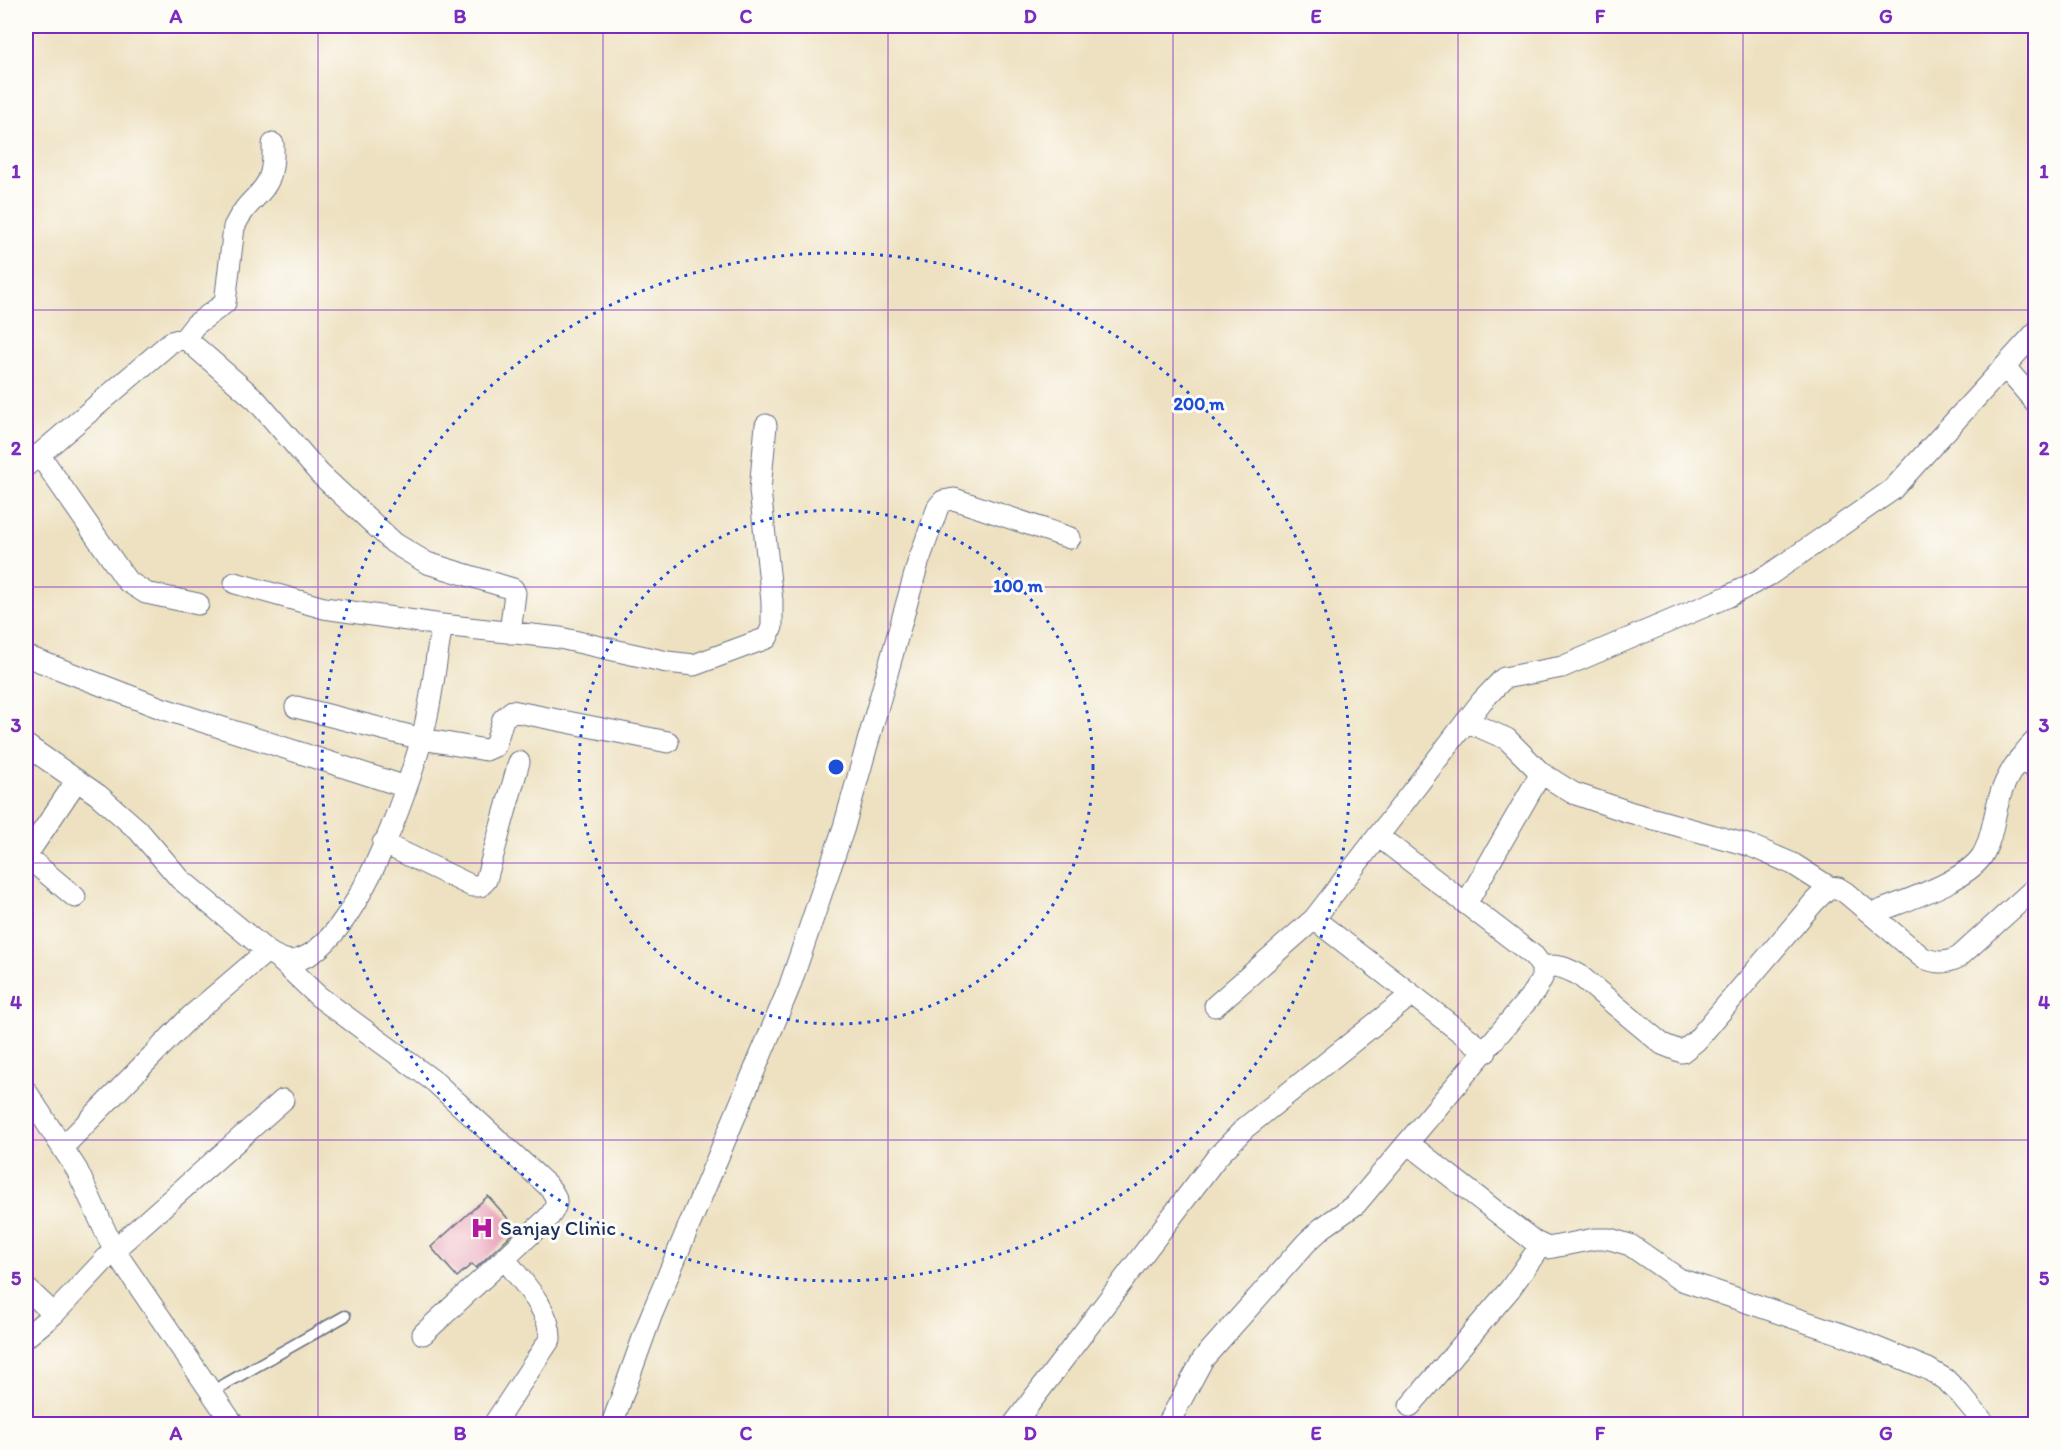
<svg xmlns="http://www.w3.org/2000/svg" width="2061" height="1450" font-family="Itim,sans-serif">
<style>
.built{fill:#f7cfd0}
.building{fill:#e798b2}
.lines{fill:none;stroke-linecap:round;stroke-linejoin:round}
.service-casing{stroke:#656d81;stroke-width:13}
.minor-casing{stroke:#656d81;stroke-width:23}
.service{stroke:#fff;stroke-width:10}
.minor{stroke:#fff;stroke-width:21}
.grid{fill:none;stroke:#7b2cbf;stroke-width:1.5;stroke-opacity:0.55}
.ring{fill:none;stroke:#1d4ed8;stroke-width:3;stroke-dasharray:3 6}
.labels{text-anchor:middle;stroke-width:6;stroke-linejoin:round;paint-order:stroke}
.poi-label{font-size:21px;fill:#1b2f5e;stroke:#fdfcf7;text-anchor:start}
.centre{fill:#1d4ed8;stroke:#fdfcf7;stroke-width:3}
.ring-label{font-size:18px;text-anchor:middle;font-weight:bold;fill:#1d4ed8;stroke:#fdfcf7;stroke-width:6;stroke-linejoin:round;paint-order:stroke}
.neatline{fill:none;stroke:#7b2cbf;stroke-width:2}
.grid-label{font-size:20px;text-anchor:middle;font-weight:bold;fill:#7b2cbf}
</style>
<rect width="100%" height="100%" fill="#fdfcf7"/>
<filter id="ink" filterUnits="userSpaceOnUse"><feTurbulence type="fractalNoise" baseFrequency=".0167" numOctaves="2"/><feDisplacementMap in="SourceGraphic" scale="12" xChannelSelector="R" yChannelSelector="G"/><feConvolveMatrix kernelMatrix="1 2 1 2 8 2 1 2 1" color-interpolation-filters="sRGB"/></filter>
<filter id="wash" filterUnits="userSpaceOnUse"><feTurbulence type="fractalNoise" baseFrequency=".008" numOctaves="4" result="noise"/><feDisplacementMap in="SourceGraphic" scale="24" xChannelSelector="R" yChannelSelector="G"/><feGaussianBlur stdDeviation="1.35" result="paint"/><feColorMatrix in="noise" values="0 0 0 0 0 0 0 0 0 0 0 0 0 0 0 0 0 1.4 0 .05"/><feComposite in="paint" operator="in"/></filter>
<g filter="url(#wash)">
<rect width="100%" height="100%" fill="#eee1c1"/>
<!-- built -->
<path class="built" d="M26,1107L45,1134L26,1154Z"/>
<g id="blocks">
<!-- building -->
<path class="building" d="M488,1196L517,1229L476,1268L472,1264L457,1277L431,1247Z"/>
</g>
</g>
<g filter="url(#ink)">
<use href="#blocks" fill-opacity="0" stroke="#656d81" stroke-width="1.5"/>
<g class="lines">
<!-- service casing -->
<g class="service-casing">
<path id="service" d="M211,1392L345,1316"/>
</g>
<!-- minor casing -->
<g class="minor-casing">
<path id="minor" d="M185,338L195,325L225,303L234,227C253,187 275,199 273,144
M2005,367L2036,403
M39,454L127,581L146,593L198,604
M26,466L171,342L185,338L256,400L320,474L394,543L427,563L513,589L515,593L510,633
M442,625L560,638L667,662L694,665L767,638L772,627V601L760,490L766,425
M26,656L161,708L406,787
M296,707L422,739L486,750L495,746L503,719L512,711L668,742
M1468,722L1507,739L1541,773L1573,793L1629,812L1751,846L1793,864L1829,887
M26,745L98,795L138,830L180,879L267,951C276,957 286,963 297,960C355,945 407,792 422,738C432,702 435,662 442,625L324,608L235,583
M2019,759L2036,769
M383,843L472,886H480L486,880L519,762
M26,856L77,780
M26,856L75,897
M1466,904L1541,773
M1872,914C1902,901 1964,883 1982,856C1992,840 1993,820 1998,803C2004,778 2018,758 2036,740
M1314,919L1486,1052
M279,959L318,996L435,1082L547,1185C559,1198 559,1205 548,1218L423,1334
M1542,967C1557,964 1566,968 1579,975L1662,1044L1682,1052L1696,1041L1814,902L1829,887L1838,888L1846,893L1923,958C1937,963 1945,964 1959,957L2036,887
M1215,1006L1314,919L1482,701L1504,678L1562,667L1729,596L1769,575L1892,490L2036,332
M26,1091L77,1170L114,1250L233,1424
M1408,1143L1535,1242L1548,1248L1594,1239H1610L1630,1245L1679,1279L1850,1337L1928,1369L1945,1379L1960,1394L1985,1424
M63,1147L190,1017L267,951
M26,1288L54,1314
M26,1337L54,1314L114,1250L283,1100
M1410,1406L1510,1289L1541,1245
M494,1424L550,1339C551,1310 521,1281 505,1259
M612,1424L651,1316L789,988L844,827L918,563L938,507L943,501L954,499L1070,538
M1014,1424L1217,1157L1245,1128L1411,995
M1168,1424L1203,1359L1306,1243L1322,1228L1356,1204L1535,991L1542,978V967L1534,956L1378,836"/>
</g>
<!-- service -->
<use href="#service" class="service"/>
<!-- minor -->
<use href="#minor" class="minor"/>
</g>
</g>
<!-- grid -->
<path class="grid" d="M318,26V1424M603,26V1424M888,26V1424M1173,26V1424M1458,26V1424M1743,26V1424M26,310H2036M26,587H2036M26,863H2036M26,1140H2036"/>
<!-- distance rings -->
<g class="ring">
<circle cx="836" cy="767" r="257"/>
<circle cx="836" cy="767" r="514"/>
</g>
<!-- icons -->
<defs>
<g id="hospital-bare" transform="scale(1.8)"><path d="M-5-5h3v3.5h4V-5h3V5h-3V1.5h-4V5h-3Z" fill="#b5179e" stroke="#fdfcf7" stroke-width="2.5" paint-order="stroke"/></g>
</defs>
<g fill-rule="evenodd">
<use href="#hospital-bare" x="482" y="1228"/>
</g>
<g class="labels">
<!-- poi labels -->
<g class="poi-label">
<text x="500" y="1235">Sanjay Clinic</text>
</g>
</g>
<circle cx="836" cy="767" r="9" class="centre"/>
<g class="ring-label">
<text x="1199" y="410">200 m</text>
<text x="1018" y="592">100 m</text>
</g>
<!-- margin -->
<rect width="2061" height="1450" fill="none" stroke="#fdfcf7" stroke-width="66"/>
<rect x="33" y="33" width="1995" height="1384" class="neatline"/>
<g class="grid-label">
<text x="176" y="23">A</text>
<text x="460" y="23">B</text>
<text x="746" y="23">C</text>
<text x="1030" y="23">D</text>
<text x="1316" y="23">E</text>
<text x="1600" y="23">F</text>
<text x="1886" y="23">G</text>
<text x="16" y="178">1</text>
<text x="2044" y="178">1</text>
<text x="16" y="455">2</text>
<text x="2044" y="455">2</text>
<text x="16" y="732">3</text>
<text x="2044" y="732">3</text>
<text x="16" y="1009">4</text>
<text x="2044" y="1009">4</text>
<text x="16" y="1285">5</text>
<text x="2044" y="1285">5</text>
<text x="176" y="1440">A</text>
<text x="460" y="1440">B</text>
<text x="746" y="1440">C</text>
<text x="1030" y="1440">D</text>
<text x="1316" y="1440">E</text>
<text x="1600" y="1440">F</text>
<text x="1886" y="1440">G</text>
</g>
</svg>
